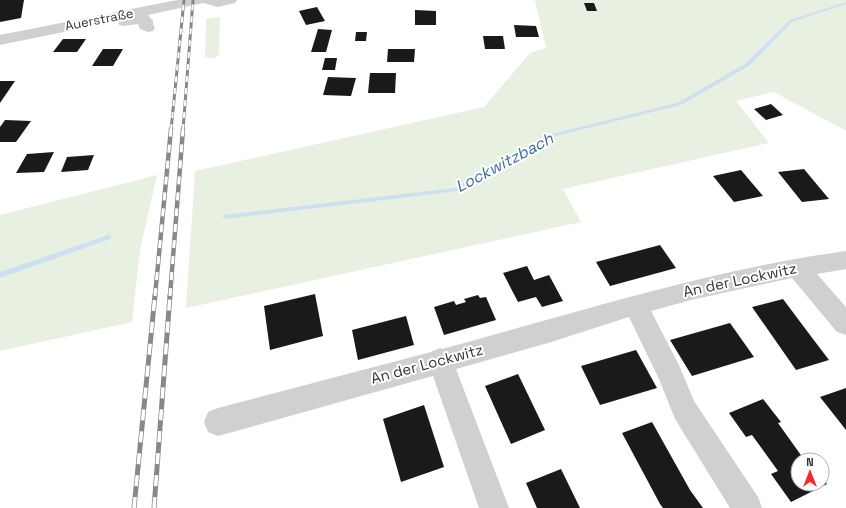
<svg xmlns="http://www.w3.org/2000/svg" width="846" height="508" font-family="'Space Grotesk',sans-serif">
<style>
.green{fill:#e8f0e1}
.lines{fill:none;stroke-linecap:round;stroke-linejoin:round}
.stream{fill:#cce0f1;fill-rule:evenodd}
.building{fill:#1a1a1a}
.minor{fill:#d0d0d0;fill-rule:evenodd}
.rail-far2-casing{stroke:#888;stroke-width:3}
.rail-far1-casing{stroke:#888;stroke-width:4.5}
.rail-casing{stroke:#888;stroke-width:5}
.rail-far2{stroke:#fff;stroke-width:2;stroke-dasharray:6;stroke-linecap:butt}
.rail-far1{stroke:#fff;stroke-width:3;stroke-dasharray:8;stroke-linecap:butt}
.rail{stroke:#fff;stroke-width:3.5;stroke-dasharray:11;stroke-linecap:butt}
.labels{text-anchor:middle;stroke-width:4;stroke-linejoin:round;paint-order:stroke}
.far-street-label{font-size:13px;fill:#333;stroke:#fff}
.street-label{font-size:15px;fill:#333;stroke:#fff}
.water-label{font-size:16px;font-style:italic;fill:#366ea0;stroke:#fff}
</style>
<rect width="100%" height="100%" fill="#fff"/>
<!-- green -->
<path class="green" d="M535,0H846V131L774,92L736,101L769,143L563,189L581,222L186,308L195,171L484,107L530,53L546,48Z
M220,17L219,54C215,59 211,59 205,57L206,19Z
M157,175L140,250L132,322L0,351V215Z"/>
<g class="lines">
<!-- stream -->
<path class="stream" d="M846,2V4L792,22L749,66L681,105L556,136L458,191L225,219L222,217L225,215L455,188L552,134L677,103L745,64L790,20Z
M108,235H110L111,237L110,239L0,278V272Z"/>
</g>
<!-- building -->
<path class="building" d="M0,0H24L21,18L0,22Z
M584,3H594L597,11H587Z
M317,7L325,21L306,25L299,11Z
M415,10L436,11V25H415Z
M514,25L536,26L539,37H516Z
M318,29L332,30L326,52H311Z
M356,32H367L366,41H355Z
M483,36H503L505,49H485Z
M63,39H86L77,52H53Z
M103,49H123L113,66H92Z
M388,49H415L414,62H387Z
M325,58H337L335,70H322Z
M370,73H396L395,93H368Z
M328,77L356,78L351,96L323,95Z
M0,81H15L0,103Z
M771,104L783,115L766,120L754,109Z
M5,120L31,121L16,142H0V127Z
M54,152L44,172L16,173L27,154Z
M94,155L88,170L61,172L67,157Z
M804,169L829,199L802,202L778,172Z
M741,170L763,196L734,202L713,176Z
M660,245L676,268L610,286L596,262Z
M527,266L534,280L549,275L563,301L542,307L536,297L518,302L503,273Z
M315,294L323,336L270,350L264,306Z
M478,295L480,298L486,297L496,320L444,335L434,307L454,301L456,305L466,302L464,299Z
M783,299L813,339L829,360L796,370L752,307Z
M406,316L414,345L358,360L352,330Z
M730,323L754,357L692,376L670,340Z
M636,350L657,388L600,405L581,366Z
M518,374L545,430L511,444L485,386Z
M846,388V430L820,397Z
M763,399L781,422L778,423L803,458L804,459L807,458L809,460H798V484H822V477L827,484L791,502L771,474L778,471L752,435L746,437L729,413Z
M424,405L444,467L401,482L383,419Z
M652,422L690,490L703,508H663L660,504L622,433Z
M561,469L580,508H537L526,483Z"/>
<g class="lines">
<!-- minor -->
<path class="minor" d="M177,0H237L235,3L218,7L203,3L148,15L153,21V24L155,28L153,31L148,32L140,29L138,24L124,26L119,25L118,21L0,45V35Z
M846,251V269L817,274L846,307V335L837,332L792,278L691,300L651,311L679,365L694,401L758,497L762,508H730L675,419L659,379L629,317L548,343L456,369L509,508H479L433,376L218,436L208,432L204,422L208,412L218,408L431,352L440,348L442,349C576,313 708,270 846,251Z"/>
<!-- rail-far2 casing -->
<g class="rail-far2-casing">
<path id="rail-far2" d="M171,130L184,0
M183,130L193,0"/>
</g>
<!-- rail-far1 casing -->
<g class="rail-far1-casing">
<path id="rail-far1" d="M155,296L171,129
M170,296L183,129"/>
</g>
<!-- rail casing -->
<g class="rail-casing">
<path id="rail" d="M134,508L155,295
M154,508L170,295"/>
</g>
<!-- rail-far2 -->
<use href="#rail-far2" class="rail-far2"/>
<!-- rail-far1 -->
<use href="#rail-far1" class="rail-far1"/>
<!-- rail -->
<use href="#rail" class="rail"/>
</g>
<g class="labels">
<!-- far-street labels -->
<g class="far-street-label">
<text transform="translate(99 19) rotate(-11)" y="5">Auerstraße</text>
</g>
<!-- street labels -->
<g class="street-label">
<text transform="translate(740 280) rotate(-12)" y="5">An der Lockwitz</text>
<text transform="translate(427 364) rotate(-15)" y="5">An der Lockwitz</text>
</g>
<!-- water labels -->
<g class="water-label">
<text transform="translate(504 162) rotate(-28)" y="6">Lockwitzbach</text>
</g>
</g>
<!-- north arrow -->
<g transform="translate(810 472)"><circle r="19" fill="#ffffff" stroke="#adadad"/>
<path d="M0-3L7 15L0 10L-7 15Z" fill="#f72928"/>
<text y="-6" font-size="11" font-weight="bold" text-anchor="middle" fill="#333333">N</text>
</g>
</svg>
